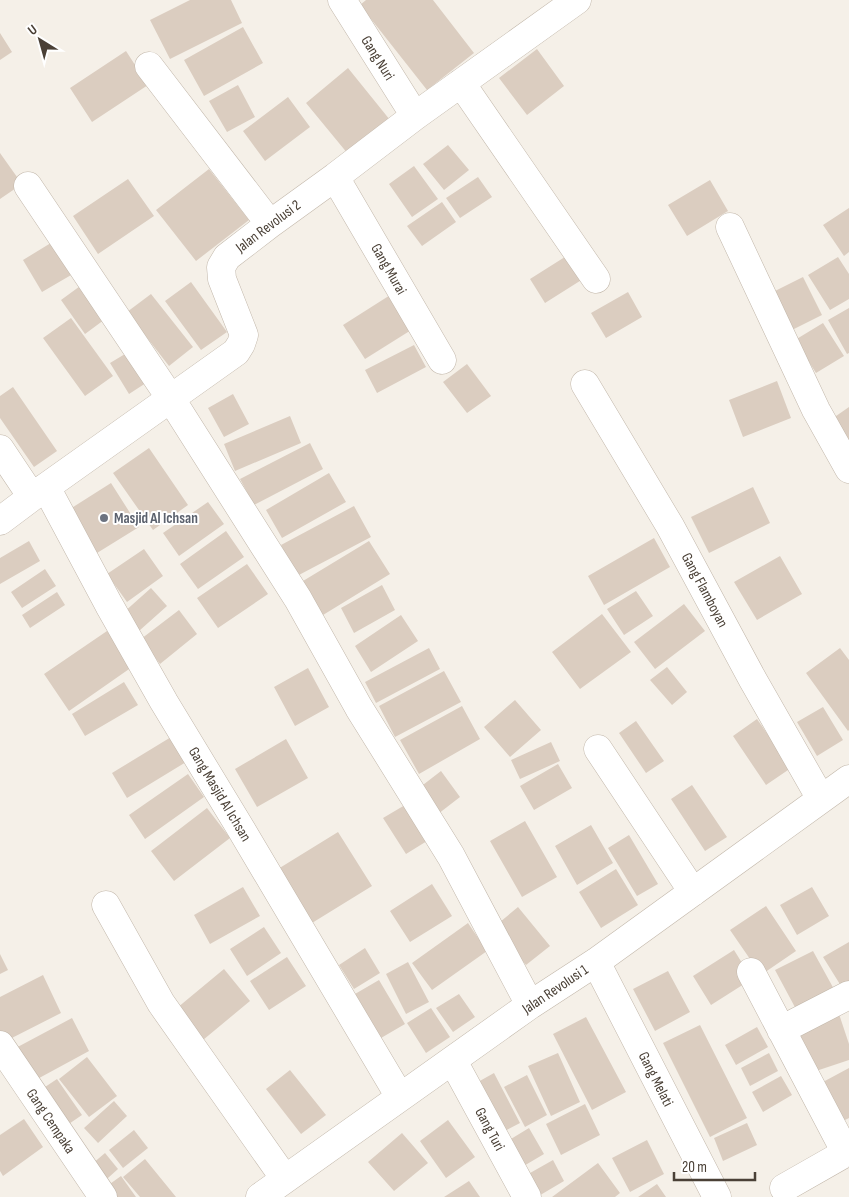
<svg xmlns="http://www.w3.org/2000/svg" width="849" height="1197" font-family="'Sofia Sans Condensed',sans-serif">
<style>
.building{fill:#dbcdc0}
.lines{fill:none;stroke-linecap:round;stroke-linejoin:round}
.minor-casing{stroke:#c2b7aa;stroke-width:29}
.minor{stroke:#fff;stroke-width:28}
.worship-dot{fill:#6b7280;stroke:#fff;stroke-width:2}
.labels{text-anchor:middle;stroke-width:4;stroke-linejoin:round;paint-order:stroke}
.street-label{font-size:15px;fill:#4a4036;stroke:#fff}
.worship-label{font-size:15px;font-weight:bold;fill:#5b616d;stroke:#fff;text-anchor:start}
</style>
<rect width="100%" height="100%" fill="#f5f0e8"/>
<!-- building -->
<path class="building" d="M190,0H231L242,23L170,59L150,20Z
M366,0H433L474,53L427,90L360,5Z
M243,27L263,63L204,96L184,60Z
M0,33L12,52L0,60Z
M537,49L564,86L527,115L499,78Z
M126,51L148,85L92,122L70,88Z
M348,68L390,120L348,154L306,103Z
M238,85L255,117L227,132L209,101Z
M288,97L310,127L265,161L243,131Z
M448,145L469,170L444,190L423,164Z
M0,153L22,184L0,199Z
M414,166L438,199L412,217L389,184Z
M209,169L249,220L196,261L156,210Z
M478,177L492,197L460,218L446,198Z
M128,179L154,216L98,254L73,216Z
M710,180L728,211L687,236L668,205Z
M442,202L456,222L422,246L407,226Z
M849,208V252L844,256L823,225Z
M59,238L78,271L42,292L23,260Z
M568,255L583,279L545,303L530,279Z
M838,257L849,274V299L830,310L808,275Z
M803,277L822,315L792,330L773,292Z
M87,281L112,314L85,334L61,300Z
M191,282L227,332L201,350L165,301Z
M395,292L416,327L365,359L343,325Z
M628,292L642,317L606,338L591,313Z
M151,294L193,347L169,366L127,312Z
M849,308V353L847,354L828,320Z
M71,318L113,376L85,396L43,338Z
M823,323L844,356L816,373L795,340Z
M414,345L426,367L377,393L365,370Z
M130,351L149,381L129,394L110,363Z
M467,364L491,396L467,413L443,382Z
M777,381L791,418L743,437L729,400Z
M13,387L57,451L34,467L0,418V396Z
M233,394L249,424L224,437L208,408Z
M849,407V450L826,423Z
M290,416L301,443L235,471L224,444Z
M310,443L323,469L254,505L240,479Z
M149,448L188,505L153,530L113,473Z
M329,473L346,502L282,538L266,510Z
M111,483L139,527L97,553L70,509Z
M753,487L770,523L709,553L691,517Z
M208,502L224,524L179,556L163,533Z
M354,506L371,537L297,576L281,545Z
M226,531L244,557L198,589L180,564Z
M654,538L670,567L604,605L588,576Z
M29,541L40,561L0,584V558Z
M369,541L390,574L323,615L303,581Z
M144,549L163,576L127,602L107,574Z
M780,556L802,594L757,620L734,582Z
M247,564L268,594L218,628L197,598Z
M45,569L56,586L22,608L11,592Z
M382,585L395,610L354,633L341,608Z
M151,588L167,606L139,631L123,613Z
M636,591L653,616L624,635L607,609Z
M57,592L65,605L30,628L22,615Z
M684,604L705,631L655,669L634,642Z
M179,610L197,634L160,664L141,639Z
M602,614L631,652L580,689L552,652Z
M401,615L418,641L371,672L355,646Z
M107,631L132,667L69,711L44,674Z
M429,648L440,669L376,703L365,682Z
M840,648L849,660V730L848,731L806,673Z
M667,667L687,692L672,705L650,680Z
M308,668L329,707L295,726L274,687Z
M444,671L461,702L395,737L379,706Z
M124,682L138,705L85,736L72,714Z
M515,700L541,730L510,757L484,727Z
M462,706L480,739L419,774L400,740Z
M823,707L843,740L817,756L797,722Z
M757,719L791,768L766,785L733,736Z
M636,721L664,761L646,773L619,733Z
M176,734L191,759L127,798L112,773Z
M286,739L308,778L257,807L235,769Z
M551,742L560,761L520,779L511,760Z
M558,764L572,788L534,810L520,786Z
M441,771L460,797L438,814L419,788Z
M188,774L204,797L145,839L129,815Z
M692,785L727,837L705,851L671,799Z
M405,805L427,841L406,854L383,818Z
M207,808L230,838L174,881L151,851Z
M525,821L557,877L522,897L490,841Z
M591,825L613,863L577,885L555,846Z
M338,832L372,886L312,923L278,869Z
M629,835L658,884L637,896L608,848Z
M616,869L638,905L601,928L579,892Z
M432,884L452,916L410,942L390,911Z
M243,887L260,916L210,944L194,915Z
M812,887L829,916L797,935L780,905Z
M766,906L796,951L761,975L730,930Z
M518,907L550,946L526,965L494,927Z
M468,923L487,951L432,990L412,963Z
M264,927L281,953L247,976L230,949Z
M849,942V992L846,994L823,957Z
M365,948L380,973L354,989L339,965Z
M734,950L752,979L711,1005L693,976Z
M813,951L835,991L797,1011L775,970Z
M0,954L8,970L0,974Z
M287,957L306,986L269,1010L250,981Z
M408,962L429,1002L406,1014L386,974Z
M224,969L250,1001L203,1040L177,1008Z
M668,971L690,1012L655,1031L633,989Z
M43,975L61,1013L2,1043L0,1038V997Z
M379,980L405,1024L381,1038L355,994Z
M459,994L475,1017L453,1032L436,1008Z
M431,1008L450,1037L426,1053L407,1023Z
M838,1011L849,1044V1060L810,1073L795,1024Z
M586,1017L626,1092L592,1110L553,1034Z
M72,1018L89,1051L30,1083L12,1050Z
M700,1025L747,1118L710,1137L663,1043Z
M757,1027L768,1047L736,1065L725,1045Z
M558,1053L580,1102L551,1116L528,1066Z
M769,1053L778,1071L750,1086L741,1068Z
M87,1057L117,1096L89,1117L59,1079Z
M849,1068V1118L843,1121L823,1082Z
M290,1070L326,1115L301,1134L266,1089Z
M494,1073L520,1123L495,1136L469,1087Z
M527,1075L547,1115L525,1127L504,1087Z
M781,1076L792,1095L763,1112L752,1092Z
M57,1079L82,1115L60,1130L36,1093Z
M114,1101L127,1116L98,1143L84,1128Z
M585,1104L600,1135L561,1155L546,1124Z
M24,1119L43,1147L3,1176L0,1171V1135Z
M448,1120L475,1157L446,1178L420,1141Z
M747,1123L757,1145L723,1161L714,1138Z
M529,1128L544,1154L517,1170L501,1145Z
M134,1130L148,1148L123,1168L109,1150Z
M402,1133L428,1163L394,1191L368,1162Z
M647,1140L664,1174L630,1192L612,1158Z
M105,1153L118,1169L99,1186L85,1170Z
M145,1159L176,1197H140L123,1177Z
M553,1160L564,1181L537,1197L523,1177Z
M598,1163L620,1193L615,1197H552Z
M121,1176L136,1197H105L100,1191Z
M469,1181L480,1197H444Z
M657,1184L666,1197H638Z"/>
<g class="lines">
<!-- minor casing -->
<g class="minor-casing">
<path id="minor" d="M342,0L415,116
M149,66L270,224
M461,83L596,279
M335,177L442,360
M28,186L171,399L298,599L359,708L451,856L530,1005
M730,227L816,410L849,469
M585,384L670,526L753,680L821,799
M0,449L32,497
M46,487L109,605L164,702L241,829L400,1097
M0,521L32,497L236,352L241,344L244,335L222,279L221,267L227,257L270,224L335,177L415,116L577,0
M598,749L693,892
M106,905L161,1003L285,1179
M596,962L717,1197
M751,972L846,1153
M781,1030L849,995
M0,1045L103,1197
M453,1061L527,1197
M784,1188L849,1151
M260,1197L530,1005L596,962L849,779"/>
</g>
<!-- minor -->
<use href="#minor" class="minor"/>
</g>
<!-- markers -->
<circle class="worship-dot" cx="104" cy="518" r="5"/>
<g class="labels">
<!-- street labels -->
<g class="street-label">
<text transform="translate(378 58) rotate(58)" y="5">Gang Nuri</text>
<text transform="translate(268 226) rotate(-37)" y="5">Jalan Revolusi 2</text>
<text transform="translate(389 269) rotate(60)" y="5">Gang Murai</text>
<text transform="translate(705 590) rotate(62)" y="5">Gang Flamboyan</text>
<text transform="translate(220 794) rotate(59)" y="5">Gang Masjid Al Ichsan</text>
<text transform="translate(555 989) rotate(-34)" y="5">Jalan Revolusi 1</text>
<text transform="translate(656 1079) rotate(63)" y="5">Gang Melati</text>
<text transform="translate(51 1121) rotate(56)" y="5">Gang Cempaka</text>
<text transform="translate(490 1129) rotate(62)" y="5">Gang Turi</text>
</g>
<!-- worship labels -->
<g class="worship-label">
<text x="114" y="523">Masjid Al Ichsan</text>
</g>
</g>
<!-- north arrow -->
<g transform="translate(40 40) rotate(323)" stroke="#ffffff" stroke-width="4" paint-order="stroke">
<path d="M0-4L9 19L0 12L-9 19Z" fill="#4a4036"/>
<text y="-8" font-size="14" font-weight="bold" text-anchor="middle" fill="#4a4036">U</text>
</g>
<!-- scale -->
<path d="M674 1172v8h81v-8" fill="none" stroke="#4a4036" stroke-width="2.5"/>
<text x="682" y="1172" font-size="15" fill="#4a4036" stroke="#ffffff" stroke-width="4" paint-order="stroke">20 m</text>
</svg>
